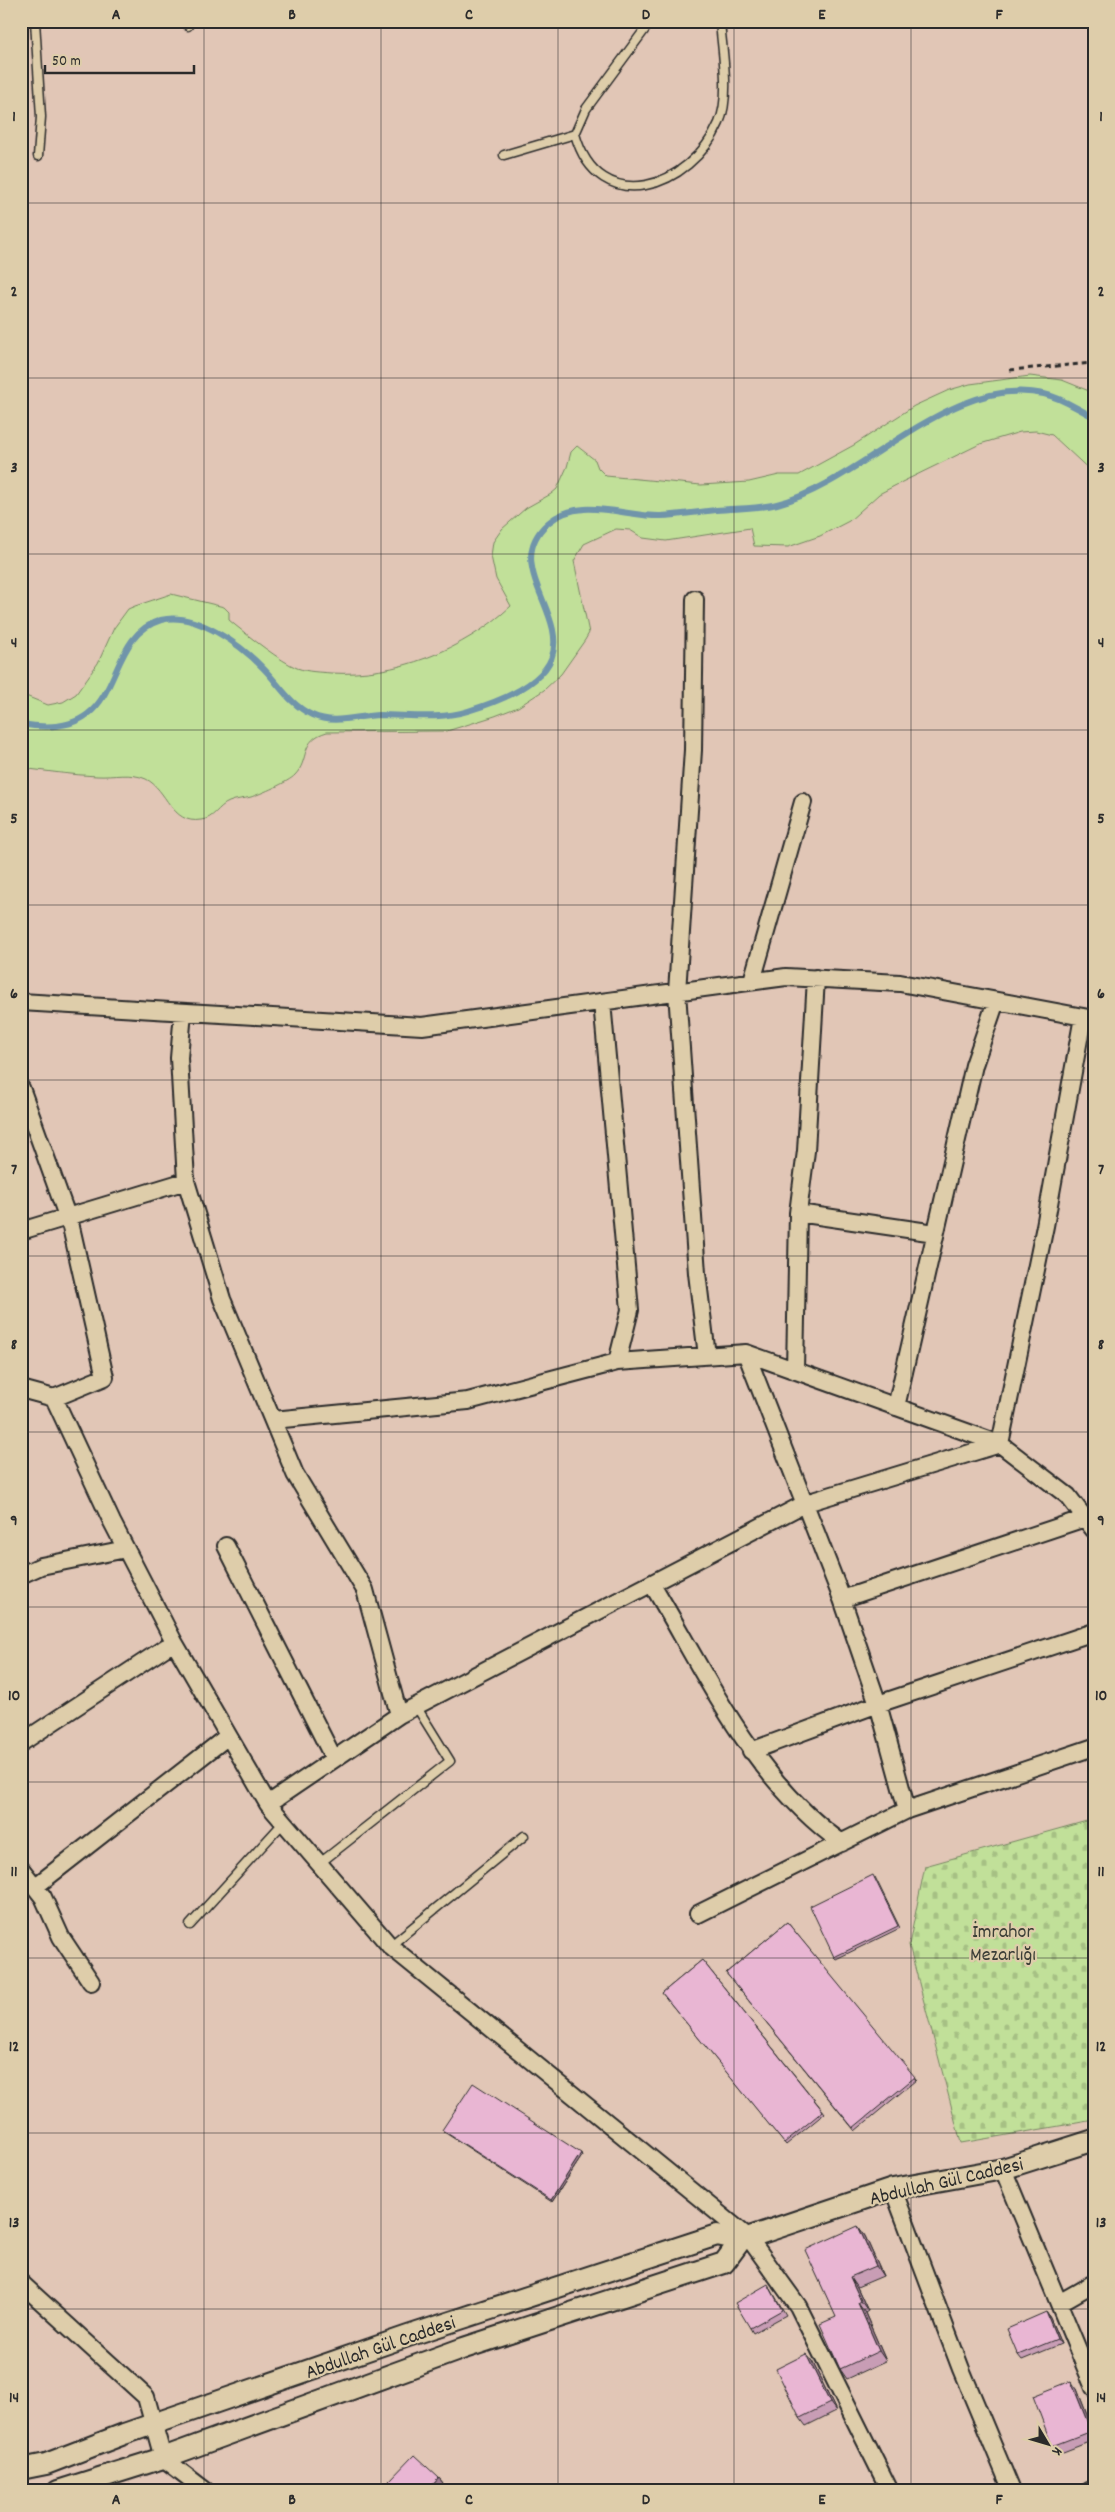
<svg xmlns="http://www.w3.org/2000/svg" width="1115" height="2512" font-family="Dekko,sans-serif">
<style>
.grass{fill:#c1e099;stroke:#768662}
.cemetery{fill:url(#cemetery-stones);stroke:#768662}
.lines{fill:none;stroke-linecap:round;stroke-linejoin:round}
.stream{stroke:#6f94aa;stroke-width:6}
.service-casing{stroke:#2b2b2b;stroke-width:11}
.minor-casing{stroke:#2b2b2b;stroke-width:20}
.tertiary-casing{stroke:#2b2b2b;stroke-width:24}
.path{stroke:#2b2b2b;stroke-width:3;stroke-dasharray:5 4;stroke-linecap:butt}
.service{stroke:#decdaa;stroke-width:8}
.minor{stroke:#decdaa;stroke-width:16}
.tertiary{stroke:#decdaa;stroke-width:20}
.wall{fill:#c89db5;stroke:#2b2b2b}
.shaded-wall{fill:#a37f94;stroke:#2b2b2b}
.building{fill:#e9b6d3;stroke:#2b2b2b}
.grid{fill:none;stroke:#2b2b2b;stroke-width:1;stroke-opacity:0.55}
.labels{text-anchor:middle;stroke-width:4.5;stroke-linejoin:round;paint-order:stroke}
.park-label{font-size:20px;fill:#3a3d36;stroke:#decdaa}
.street-label{font-size:20px;fill:#2b2b2b;stroke:#decdaa}
.neatline{fill:none;stroke:#2b2b2b;stroke-width:2}
.grid-label{font-size:16px;text-anchor:middle;font-weight:bold;fill:#2b2b2b}
</style>
<defs>
<pattern id="cemetery-stones" width="16" height="16" patternUnits="userSpaceOnUse" patternTransform="scale(1.25)"><rect width="16" height="16" fill="#c1e099"/><path d="M2 7V4a2 2 0 0 1 4 0v3zM10 15v-3a2 2 0 0 1 4 0v3z" fill="#a6c084"/></pattern>
</defs>
<rect width="100%" height="100%" fill="#e1c6b6"/>
<filter id="ink" filterUnits="userSpaceOnUse"><feTurbulence type="fractalNoise" baseFrequency=".02" numOctaves="2"/><feDisplacementMap in="SourceGraphic" scale="10" xChannelSelector="R" yChannelSelector="G"/><feConvolveMatrix kernelMatrix="1 2 1 2 8 2 1 2 1" color-interpolation-filters="sRGB"/></filter>
<g filter="url(#ink)">
<!-- grass -->
<path class="grass" d="M1030,376L1062,380L1094,393V474L1052,435L1036,431L1020,432L980,444L902,482L879,494L849,521L820,536L788,547L754,546L750,528L666,541L643,538L630,530L616,529L584,544L574,561L589,633L585,640L561,674L544,690L518,707L495,716L447,731L327,732C299,740 310,760 295,775C289,782 260,794 251,797C244,799 235,799 229,802C218,806 214,819 201,820C171,825 167,789 146,779C131,772 113,777 97,776C72,775 46,771 21,768V694L48,705L63,702L76,694L98,663L114,628L128,609L135,606L171,594L224,607L229,612V620L235,625C250,637 280,661 297,668C308,672 320,672 331,673C395,677 464,650 511,606L496,579L491,556L493,542L502,529L526,508L551,494L557,489L567,467L571,452L577,446L595,460L598,468L606,476L701,485L749,482L779,475H799L854,445L914,406L949,390L970,384Z"/>
<!-- cemetery -->
<path class="cemetery" d="M1094,1819V2120L961,2143L909,1945L925,1866Z"/>
<g class="lines">
<!-- stream -->
<path class="stream" d="M21,724C132,744 97,639 161,620C195,611 241,645 263,668C279,684 290,705 312,715C334,725 356,716 379,715C409,715 438,720 468,711C647,657 481,582 548,523C580,495 624,517 661,516C679,515 697,512 716,510C736,508 757,509 777,504C864,482 950,373 1044,394C1063,398 1077,409 1094,417"/>
<!-- service casing -->
<g class="service-casing">
<path id="service" d="M35,21L41,117L38,156
M651,21L586,109L575,134C599,220 691,188 719,123C731,96 722,51 720,21
M188,26L190,21
M504,155L575,134
M320,1863L450,1761L416,1706
M190,1925L284,1822
M390,1946L524,1836"/>
</g>
<!-- minor casing -->
<g class="minor-casing">
<path id="minor" d="M695,599L693,750L677,992L697,1273L707,1356
M752,981L803,802
M21,1002L422,1026L786,977L900,983L1094,1019
M602,1002L630,1310L617,1362
M183,1012L179,1058L186,1181L222,1299L295,1474L365,1590L399,1715
M21,1088L71,1227L105,1377L54,1398L21,1389
M798,1213L935,1233
M21,1231L186,1181
M746,1353L842,1599L878,1704L907,1810
M795,1371L798,1213L806,1151L816,978
M54,1398L112,1522L174,1642L268,1804L390,1946L749,2238L798,2306L890,2491
M896,1407L974,1065L996,1001
M273,1420L468,1401L617,1362L746,1353L1000,1444L1068,1496L1094,1530
M226,1546L334,1759
M21,1575L41,1566L126,1549
M652,1584C706,1674 753,1780 842,1843
M842,1599L1085,1518
M21,1743L174,1642
M751,1751L878,1704L1094,1632
M268,1804L399,1715L806,1503L1000,1444L1045,1226L1083,1017
M21,1869L43,1897L61,1937L91,1982
M36,1886L228,1736
M698,1914L907,1810L1094,1747
M1003,2169L1094,2388
M893,2189L961,2369L1012,2491
M21,2283L146,2397L163,2458L206,2491
M1059,2303L1094,2283
M1089,2491L1094,2489"/>
</g>
<!-- tertiary casing -->
<g class="tertiary-casing">
<path id="tertiary" d="M21,2469L46,2464L124,2434L408,2336L717,2235L741,2240L893,2189L1003,2169L1094,2140
M58,2491L163,2458L464,2348L724,2263L741,2240"/>
</g>
<!-- path -->
<path class="path" d="M1010,370L1094,363"/>
<!-- service -->
<use href="#service" class="service"/>
<!-- minor -->
<use href="#minor" class="minor"/>
<!-- tertiary -->
<use href="#tertiary" class="tertiary"/>
</g>
<!-- wall -->
<path class="wall" d="M875,1877L900,1928L836,1959L834,1957Z
M787,1922L916,2080L855,2131L726,1973Z
M702,1960L825,2113L786,2145L662,1993Z
M442,2130L582,2156L552,2202L444,2132Z
M858,2226L865,2236L883,2276L857,2287L868,2311L865,2313L886,2361L847,2379L840,2369L836,2317Z
M771,2289L786,2315L753,2333L750,2328Z
M1046,2312L1050,2318L1061,2344L1022,2360L1018,2355Z
M806,2354L812,2361L836,2411L806,2426L800,2418Z
M1077,2389L1094,2433V2440L1058,2454L1052,2446Z
M439,2478L443,2483L436,2491H398L393,2486L389,2481Z"/>
<!-- shaded-wall -->
<path class="shaded-wall" d="M581,2153L582,2156L552,2202L551,2200Z
M858,2226L865,2236L883,2276L876,2266Z
M850,2277L857,2287L868,2311L861,2301Z
M858,2303L865,2313L886,2361L879,2351Z
M1046,2312L1050,2318L1061,2344L1057,2339Z
M806,2354L812,2361L836,2411L830,2403Z
M1071,2381L1077,2389L1094,2433V2435L1091,2431Z
M439,2478L443,2483L436,2491H427Z"/>
<!-- building -->
<path class="building" d="M873,1875L898,1926L834,1957L810,1906Z
M787,1922L915,2077L853,2128L726,1973Z
M702,1960L823,2111L784,2143L662,1993Z
M473,2083L581,2153L551,2200L442,2130Z
M858,2226L876,2266L850,2277L861,2301L858,2303L879,2351L840,2369L820,2324L836,2317L805,2250Z
M768,2284L782,2310L750,2328L735,2303Z
M1046,2312L1057,2339L1018,2355L1007,2329Z
M806,2354L830,2403L800,2418L776,2369Z
M1071,2381L1091,2431L1052,2446L1033,2396Z
M414,2455L439,2478L427,2491H400L389,2481Z"/>
</g>
<!-- grid -->
<path class="grid" d="M204,21V2491M381,21V2491M558,21V2491M734,21V2491M911,21V2491M21,203H1094M21,378H1094M21,554H1094M21,730H1094M21,905H1094M21,1080H1094M21,1256H1094M21,1432H1094M21,1607H1094M21,1782H1094M21,1958H1094M21,2133H1094M21,2309H1094"/>
<g class="labels">
<!-- park labels -->
<g class="park-label">
<text x="1003" y="1937">İmrahor<tspan x="1003" dy="23">Mezarlığı</tspan></text>
</g>
<!-- street labels -->
<g class="street-label">
<text transform="translate(946 2180) rotate(-13)" y="7">Abdullah Gül Caddesi</text>
<text transform="translate(380 2346) rotate(-19)" y="7">Abdullah Gül Caddesi</text>
</g>
</g>
<!-- margin -->
<rect width="1115" height="2512" fill="none" stroke="#decdaa" stroke-width="55"/>
<!-- north arrow -->
<g transform="translate(1048 2444) rotate(128)" stroke="#decdaa" stroke-width="4" paint-order="stroke">
<path d="M0-4L9 19L0 12L-9 19Z" fill="#2b2b2b"/>
<text y="-8" font-size="14" font-weight="bold" text-anchor="middle" fill="#2b2b2b">K</text>
</g>
<!-- scale -->
<path d="M45 65v8h149v-8" fill="none" stroke="#2b2b2b" stroke-width="2.5"/>
<text x="52" y="65" font-size="15" fill="#2b2b2b" stroke="#decdaa" stroke-width="4" paint-order="stroke">50 m</text>
<rect x="28" y="28" width="1060" height="2456" class="neatline"/>
<g class="grid-label">
<text x="116" y="19">A</text>
<text x="292" y="19">B</text>
<text x="469" y="19">C</text>
<text x="646" y="19">D</text>
<text x="822" y="19">E</text>
<text x="999" y="19">F</text>
<text x="14" y="121">1</text>
<text x="1101" y="121">1</text>
<text x="14" y="296">2</text>
<text x="1101" y="296">2</text>
<text x="14" y="472">3</text>
<text x="1101" y="472">3</text>
<text x="14" y="647">4</text>
<text x="1101" y="647">4</text>
<text x="14" y="823">5</text>
<text x="1101" y="823">5</text>
<text x="14" y="998">6</text>
<text x="1101" y="998">6</text>
<text x="14" y="1174">7</text>
<text x="1101" y="1174">7</text>
<text x="14" y="1349">8</text>
<text x="1101" y="1349">8</text>
<text x="14" y="1525">9</text>
<text x="1101" y="1525">9</text>
<text x="14" y="1700">10</text>
<text x="1101" y="1700">10</text>
<text x="14" y="1876">11</text>
<text x="1101" y="1876">11</text>
<text x="14" y="2051">12</text>
<text x="1101" y="2051">12</text>
<text x="14" y="2227">13</text>
<text x="1101" y="2227">13</text>
<text x="14" y="2402">14</text>
<text x="1101" y="2402">14</text>
<text x="116" y="2504">A</text>
<text x="292" y="2504">B</text>
<text x="469" y="2504">C</text>
<text x="646" y="2504">D</text>
<text x="822" y="2504">E</text>
<text x="999" y="2504">F</text>
</g>
</svg>
